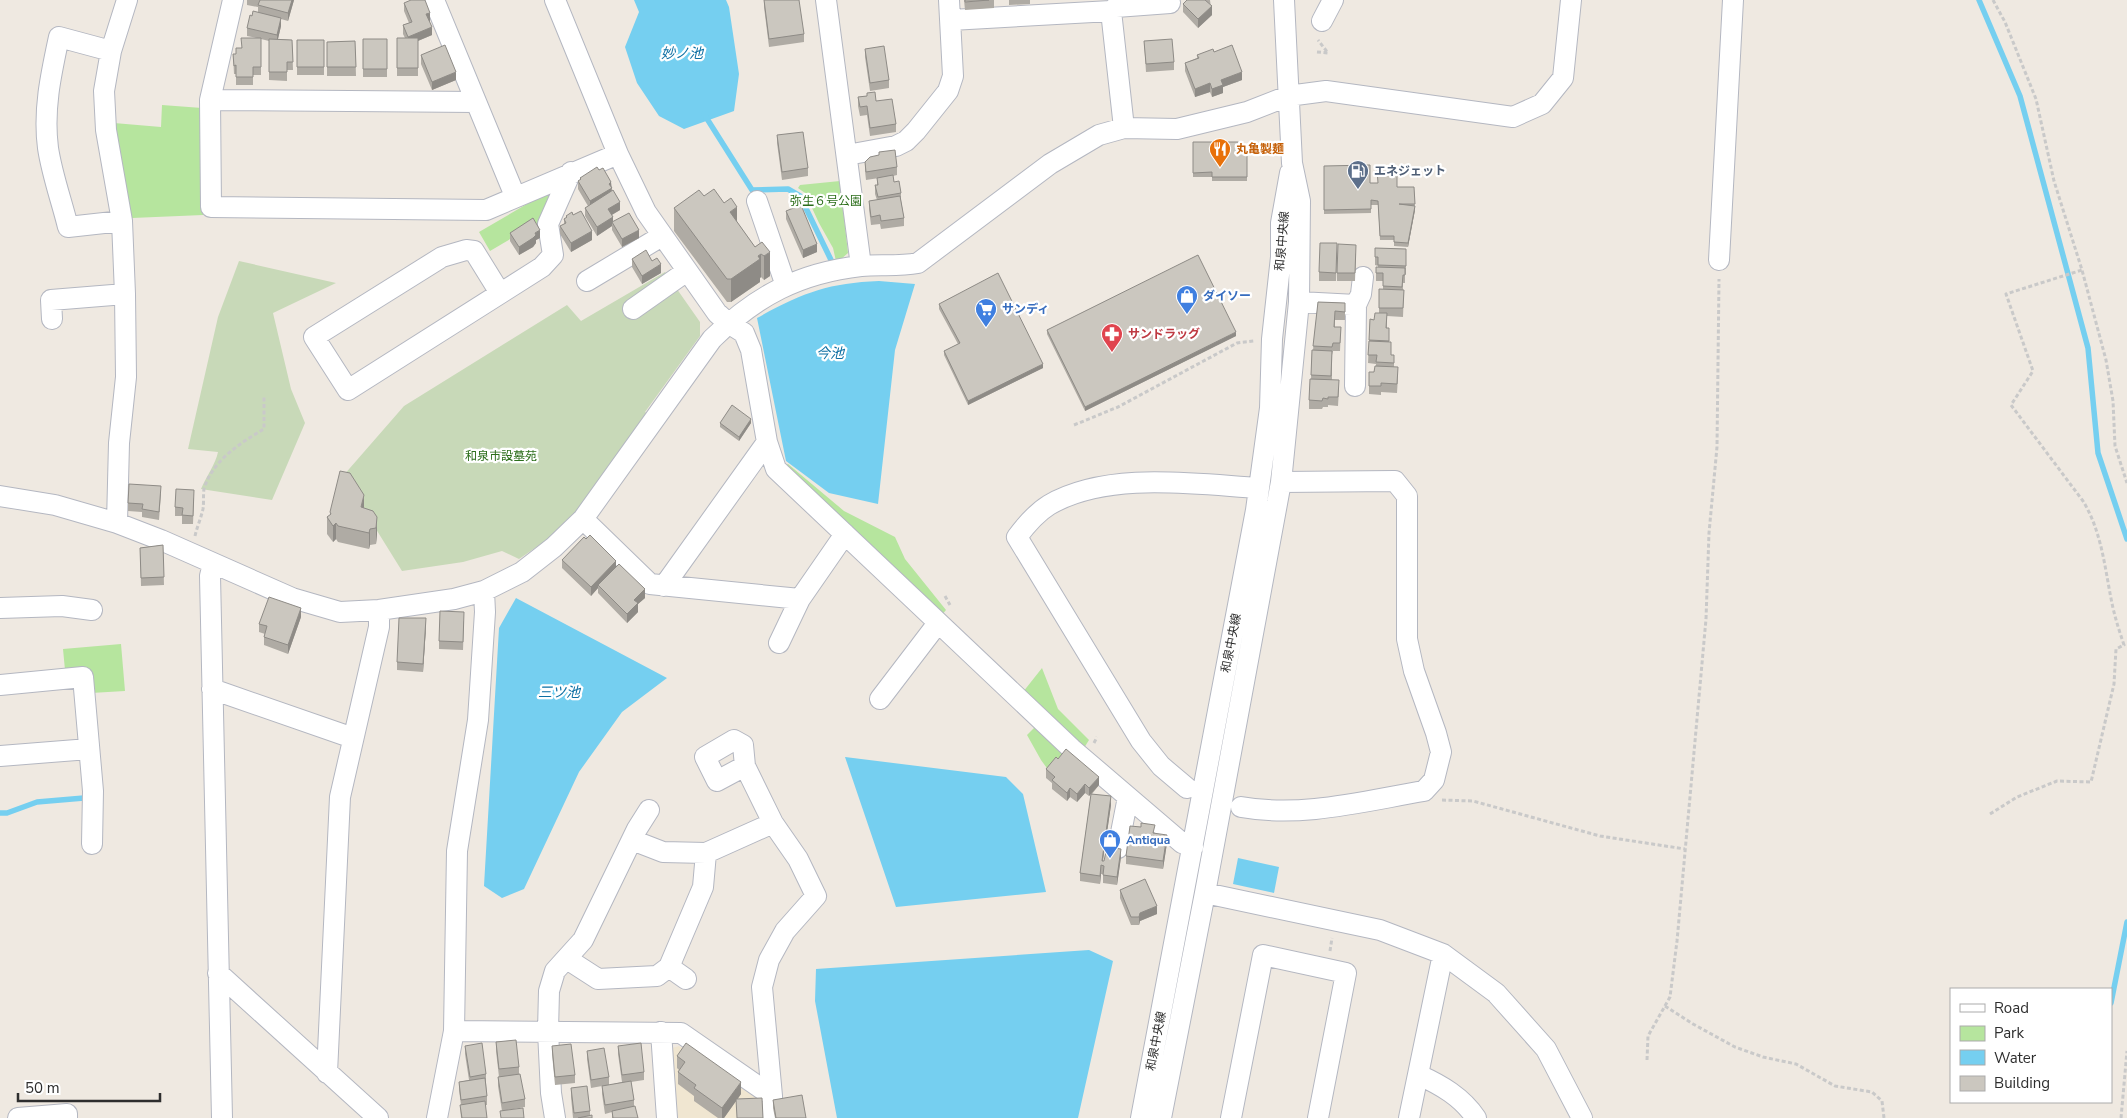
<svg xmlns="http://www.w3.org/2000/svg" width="2127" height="1118" font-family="'Nunito Sans','Noto Sans JP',sans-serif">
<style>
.education{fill:#f0e6d1}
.green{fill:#b6e59e}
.cemetery{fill:#c8d9b8}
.water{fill:#75cff0}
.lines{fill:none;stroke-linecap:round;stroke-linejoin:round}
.stream{stroke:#75cff0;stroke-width:5.5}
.minor-casing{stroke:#b4b7c1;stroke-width:22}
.path{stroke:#c9c9c9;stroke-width:3;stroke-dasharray:4 2.5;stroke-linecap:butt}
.minor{stroke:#fff;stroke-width:20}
.wall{fill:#afaba4}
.shaded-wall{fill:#8e8b86}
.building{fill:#cbc7bf;stroke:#8e8b86}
.labels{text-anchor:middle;stroke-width:4.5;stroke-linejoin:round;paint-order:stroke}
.food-label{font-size:12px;font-weight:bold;fill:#c56008;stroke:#fff;text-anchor:start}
.service-label{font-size:12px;font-weight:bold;fill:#4e5e75;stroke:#fff;text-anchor:start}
.park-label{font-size:12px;fill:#2c6e1b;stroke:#fff}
.street-label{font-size:12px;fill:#2e2e2e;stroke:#fff}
.shop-label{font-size:12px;font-weight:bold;fill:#366cbe;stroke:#fff;text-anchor:start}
.health-label{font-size:12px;font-weight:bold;fill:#be3a42;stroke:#fff;text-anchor:start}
.water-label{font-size:14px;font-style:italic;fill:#0d6fa3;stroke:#fff}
</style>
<rect width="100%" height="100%" fill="#efe9e1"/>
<!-- education -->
<path class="education" d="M679,1046L759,1100L766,1118H678L669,1049Z"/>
<!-- green -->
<path class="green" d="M162,105L202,108L203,215L132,218L114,123L161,127Z
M840,181L848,253L840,260L836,261L833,248L819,223L805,193L798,188L800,185Z
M550,195L539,222L490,251L479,232L539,197Z
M788,464L844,511L895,537L905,559L946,610L941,616L784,466Z
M121,644L125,691L91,693L89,669L65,670L63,649Z
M1042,668L1058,709L1089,740L1084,748L1023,692Z
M1035,727L1063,753L1049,771L1041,760L1027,735Z"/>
<!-- cemetery -->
<path class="cemetery" d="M239,261L336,283L273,313L291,389L305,423L272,500L201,489C206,477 216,463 218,452L188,449L218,317Z
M665,272L700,322V336L645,412L648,414L572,519L551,537L519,559L502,551L463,562L402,571L343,476L404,406L567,305L581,321Z"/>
<!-- water -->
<path class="water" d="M634,0H726L729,7L739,74L734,111L684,129L659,116L637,83L625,47L639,12Z
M879,281L915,284L895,350L878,504L829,493L786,461L757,318C802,293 828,283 879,281Z
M516,598L667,678L622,712L579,772L524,889L502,898L484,886L499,628Z
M845,757L1006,777L1023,794L1046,892L896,907Z
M1238,858L1279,867L1274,893L1233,884Z
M1089,950L1113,961L1078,1118H837L815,1001L816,969Z"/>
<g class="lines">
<!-- stream -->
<path class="stream" d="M1979,0L2020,96L2088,348L2098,453L2127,539
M704,114L752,190L788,189L800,196L832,262
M0,813H7L37,802L84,798
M2111,1003L2127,922"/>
<!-- minor casing -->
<g class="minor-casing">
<path id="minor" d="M233,0L210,100L211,207L486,210L618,154
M434,0L515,196
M555,0L618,154L646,212L717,313L728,323L744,333L751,350L767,442L776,469L1072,749L1182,843L1193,847
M826,0L861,266
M1111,11L1116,7L1170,3
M951,20L1111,11L1124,128
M1322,21L1333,0
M111,51L59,37C51,74 43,110 48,148C52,175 62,202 68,227L122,221
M210,100L476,102
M847,155L896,146L906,141L916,131L948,91L953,76L949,0
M757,201L786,286
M1719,260L1733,0
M587,281L662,236
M500,293L474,251L466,250L442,257L314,337L348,390L542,267L553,255L548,224L571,172
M1299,302L1356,305L1355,386
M1356,305L1361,294L1363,277
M633,309L687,271
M52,319L51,300L125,294
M0,496L55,505L117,523L161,540L292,598L340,612L379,610L454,599L484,591L522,572L554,547L583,519L712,339C756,296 799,273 861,266C880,264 897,267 918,263L1050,164L1099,135L1124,128L1177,129L1247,112L1288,96L1326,91L1513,117L1542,104L1563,78L1571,0
M583,519L650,584L800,599
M117,523L119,443L126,377L125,294L122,221L106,130L104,91L111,51L127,0
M213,564L210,576L222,1118
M664,586L767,442
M0,608L62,606L92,610
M779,643L800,599L845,534
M0,685L83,677L93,791L92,844
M212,689L353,738
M880,699L938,623
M0,756L89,749
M745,766L717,781L705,757L734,740L743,745L745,766L773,823L798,859L816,896L785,931L769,960L762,987L772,1096
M1187,788L1161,766L1141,741L1017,537C1026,525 1036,513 1049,505C1107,471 1194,484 1259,488
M1241,807C1302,818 1364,801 1424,791L1434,780L1441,752L1436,733L1414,671L1407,639V496L1395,481L1281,482
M632,840L663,852L706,853L773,823
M1118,848L1128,797
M1205,893L1380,930L1443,954L1496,993L1546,1049L1582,1118
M567,959L598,979L657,976L669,967L703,887L706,853
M669,967L686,979
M218,973L378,1118
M454,1031L681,1033L772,1096L773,1118
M661,1032L667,1118
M327,1073L340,797L379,627V610
M1419,1075C1441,1085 1462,1097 1476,1118
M18,1118L67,1114V1118
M437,1118L454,1031L457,851L478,720L485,612L484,591
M555,1118L551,1093L548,1031L549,991L555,971L583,940L637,829L649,810
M1141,1118L1256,510L1270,408L1272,339L1281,257V223L1290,173
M1161,1118L1205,893L1281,482L1299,302L1300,201L1292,163L1284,0
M1231,1118L1263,955L1346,973L1318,1118
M1409,1118L1443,954"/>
</g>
<!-- path -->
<path class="path" d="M1993,0L2005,22L2036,99L2054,181L2082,270L2106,360L2113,401L2115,446L2127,483
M1317,52L1328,53L1318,40
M1074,425L1118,407L1237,343L1254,341
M195,536C197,527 201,518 203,509C204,503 203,496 204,489C212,461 240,443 264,429V395
M945,596L950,605
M1094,743L1097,737
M1442,800L1473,801L1600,836L1685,849
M1990,814L2017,797L2057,781L2091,782L2114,684L2116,649L2124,645C2120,633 2116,621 2113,608C2105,572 2103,534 2083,501L2011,405L2033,371L2006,294L2082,270
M1330,951L1332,938
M1665,1006L1693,1024L1735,1047L1763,1057L1796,1064L1835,1086L1872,1092L1882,1101L1884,1118
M1647,1060L1648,1036L1670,997L1677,941L1706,619L1709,533L1717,447L1719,279
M2121,1118L2127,1051"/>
<!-- minor -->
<use href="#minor" class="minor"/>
</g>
<!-- wall -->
<path class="wall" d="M247,0H294L288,21L281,19V26L278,39L292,40L293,70H287V81L269,80V41L261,39V75H253V85H236V74H234L233,54H236L241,48L257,38L247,36V28L252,16L258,12V7L247,5Z
M764,0L804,34V42L769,47L764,7Z
M964,0H994V8L965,10Z
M1009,0H1030V4L1009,5Z
M1187,0H1210L1212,15L1198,28L1183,12V4Z
M404,3L430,21H429L432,35L418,41V76H397V38H405L403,34V25L409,23L404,11Z
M363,39H387V77H363Z
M297,40H324V75H297Z
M355,41L356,76H327V42Z
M1144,41L1174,62V70L1146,72Z
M865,49L889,80V88L870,91L865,57Z
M1214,52L1242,80L1223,87V93L1212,97L1210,92L1195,97L1185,71V63L1197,58V55Z
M421,55L456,80L432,90L421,64Z
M867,93L876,101L896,124V132L870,136L867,115L860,116L858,106V97L867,96Z
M777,135L808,168V176L782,180L777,143Z
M1193,142L1243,155H1247V181H1212V177H1193Z
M865,162L897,167V175L893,176L894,182L901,193V200L904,218V226L881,229L880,224L871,225L869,209V201L877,200L875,194V185H877V178H879L866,180L865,171Z
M1324,166L1370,183L1397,187H1414L1415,210L1408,247L1394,246V240H1380L1378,205H1371V213L1324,214Z
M599,170L611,182L612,191L620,210L612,215L613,222L639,238L622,247L612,230V226L597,236L585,216V208L588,206L578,189V181L580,180V178Z
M704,196L737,222L755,247L762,242L770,276L764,280L761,277L760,278V282L731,302H727L674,231V208Z
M786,211L817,252L803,258L786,219Z
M573,215L592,240L571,252L560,234V226L564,224V219L566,218V216Z
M510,233L540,238L536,240V243L533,247L519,255L510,241Z
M1375,248L1406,249V275L1405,274V283H1403V290H1404L1403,317L1387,316V328L1391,355H1394V367L1398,376L1397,393L1381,392V395L1369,394V372H1374L1376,366V364L1368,363L1370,319L1374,320L1379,313V289H1383V281H1376V267H1378V266L1375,265Z
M1337,252L1336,281H1319V272Z
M1356,253L1355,281H1337V273Z
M632,259L652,261L661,273L642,284L632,267Z
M1318,302L1345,303V320H1335V327H1341L1340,351H1333L1332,355V380L1339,389L1338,406L1328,405V407H1323L1322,409H1309V400L1311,379L1312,350H1313Z
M939,304L1043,368L968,405L944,355V351L958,344L939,309Z
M1047,330L1236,336L1085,411L1047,334Z
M720,423H751L739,441L720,427Z
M161,494L159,520L142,517V512L128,511V503Z
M194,498L193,524H182V516H175V507Z
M364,508L373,511L377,534L376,544L370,545L369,549L338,542L336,539L333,542L327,534V517L330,515V512Z
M163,545L164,585L141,586L140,548Z
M562,560L616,567L645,598L638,604V612L627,623L598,593V588L591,596L562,568Z
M301,617L288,654L264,645V637L265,634L259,632V624Z
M464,621L463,650L439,649V641Z
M426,627L423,672L397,670V662Z
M1046,769L1099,785L1092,794L1111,805L1103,861L1121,857L1117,885L1103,883V874H1101L1100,884L1080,881V873L1091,794L1089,796L1085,793L1077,802L1070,797L1067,801L1052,789V783L1046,778Z
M1141,827L1155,833L1167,843L1163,869L1126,864V856Z
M1120,890L1157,914L1140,921L1139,925H1131L1120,898Z
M496,1042L519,1067V1074L525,1099V1107L502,1111L498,1086V1077H499L496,1051Z
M465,1046L486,1074V1083L487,1096V1105H485L487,1118H461L460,1105H461L459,1090V1082L469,1080L465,1054Z
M552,1046L575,1075V1083L555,1085L552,1054Z
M618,1046L644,1072V1080L631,1082L634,1100V1106L638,1118H612V1112L605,1114L602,1094V1086L591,1088L587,1059V1051L609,1077V1085L622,1082L618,1054Z
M677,1056L741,1094L724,1118H718L694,1101V1096L678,1084V1072L679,1070L677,1068Z
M571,1088L590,1111V1115L592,1118H573L571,1097Z
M773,1100L806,1118H775L773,1108Z"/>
<!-- shaded-wall -->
<path class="shaded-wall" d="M292,0H294L288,21V13Z
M1212,6V15L1198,28V19Z
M430,13V21L426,23V14Z
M281,18V26L277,43V35Z
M432,27V35L408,45V37Z
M456,72V80L432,90V82Z
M1242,72V80L1223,87V93L1212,97V89L1221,80Z
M1210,83V92L1195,97V89Z
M611,182L612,196L590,209V201Z
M620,202V210L608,217V209Z
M1415,206V210L1408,247V243Z
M737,207V230L730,212Z
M613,217V224L612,222V226L597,236V227Z
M540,230V238L536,240V243L533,247L519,255V247L535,233Z
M639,230V238L622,247V239Z
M592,231V240L571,252V243Z
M817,244V252L803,258V250Z
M770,252V276L764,280V256Z
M761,254V277L760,278V282L731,302V279Z
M661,264V273L642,284V276Z
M1236,332V336L1085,411V407Z
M1043,364V368L968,405V401Z
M751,419V423L739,441V437Z
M364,495V511L361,507Z
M377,517V534L376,544V528Z
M336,523V539L333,542V526Z
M370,529V545L369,549V533Z
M616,561V569L598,585V588L591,596V587Z
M645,589V598L638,604V612L627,623V614L634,600Z
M301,608V617L288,654V645Z
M426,618V627L423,672V664Z
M1099,777V785L1089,796V788Z
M1085,784V793L1077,802V794Z
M1070,788V797L1067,801V793Z
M1111,796V805L1102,866V861Z
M1167,835V843L1163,869V861Z
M1121,849V857L1117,885V877Z
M1101,865V874L1100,884V876Z
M1157,906V914L1140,921L1139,925V917L1140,913Z
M741,1082V1094L724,1118H722V1108Z"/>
<!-- building -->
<path class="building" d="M260,0H292L288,13L258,5Z
M411,0H425L430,13L426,14L432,27L408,37L403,25L412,22L404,3Z
M764,0H799L804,34L769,39Z
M965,0H989L965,2Z
M1187,0H1205L1212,6L1198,19L1183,4Z
M253,11L281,18L277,35L247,28L250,15L252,16Z
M241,38H261V67H253V77H236V65L234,66L233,54H236V48H242Z
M397,38H418V68H397Z
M269,39L292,40L293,62H287V72H269Z
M363,39H387V69H363Z
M1172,39L1174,62L1146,64L1144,41Z
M297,40H324V67H297Z
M355,41L356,67H327V42Z
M445,45L456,72L432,82L421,55Z
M1232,45L1242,72L1221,80L1223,85L1212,89L1210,83L1195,89L1185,63L1199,58L1197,55L1213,49L1214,52Z
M884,46L889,80L870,83L865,49Z
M875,92L876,101L892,99L896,124L870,128L867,106L860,107L858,97L867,96V93Z
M803,132L808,168L782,172L777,135Z
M1193,142H1243V155H1247V177H1212V172L1193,173Z
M895,150L897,167L866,172L865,162L870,157L879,155V152Z
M1370,165V183H1378L1377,170L1397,169V187H1414L1415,204H1399L1415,206L1408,243L1394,242V236H1380L1378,201L1371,200V209L1324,210V166Z
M597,167L599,170L603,168L611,182L609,184L612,188L590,201L578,181L581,179L580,178Z
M893,175L894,182L899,181L901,193L878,197L875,185H878L877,178Z
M714,189L724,203L731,198L737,207L730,212L755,247L762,242L770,252L764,256L761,254L758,256L760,259L731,279H727L674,208L699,190L704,196Z
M613,190L620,202L608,209L613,217L597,227L585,208Z
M900,196L904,218L881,221L880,215L871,217L869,201Z
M801,205L817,244L803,250L786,211Z
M581,211L592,231L571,243L560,226L566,223L564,219L567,217L566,216L572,212L573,215Z
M629,213L639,230L622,239L612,222Z
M533,218L540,230L535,233L536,235L533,238L519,247L510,233Z
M1320,243H1337L1336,273L1319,272Z
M1338,244L1356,245L1355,273H1337Z
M1375,248L1406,249V266L1378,265V257H1375Z
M646,250L652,261L657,258L661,264L642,276L632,259Z
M1198,255L1236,332L1085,407L1047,330Z
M1376,267L1405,268V275H1403L1402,287L1383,286V273H1376Z
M998,273L1043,364L968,401L944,351L960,343L939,304Z
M1379,289L1404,290L1403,308H1379Z
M1318,302L1345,303V312L1335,311L1334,327H1341L1340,343H1333L1332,347L1313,346Z
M1375,313H1387L1386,328H1389V341L1369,340L1370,319L1374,320Z
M1369,341L1391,342V355H1394V363L1376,362L1377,355H1368Z
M1312,350L1332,351L1331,376L1311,375Z
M1375,366L1398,367L1397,384L1381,383V386H1369V372H1374Z
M1310,379L1339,380L1338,397H1328V399L1323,398L1322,401L1309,400Z
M732,405L751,419L739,437L720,423Z
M340,471L350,473L364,495L361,507L373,511L377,517L376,528L370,529L369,533L338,526L336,523L333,526L327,517L331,514L330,512Z
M129,484L161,486L159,512L142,509L143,504L128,503Z
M176,489L194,490L193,516L182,515L183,508L175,507Z
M590,535L616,561L591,587L562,560L584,537L586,539Z
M163,545L164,577L141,578L140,548Z
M619,564L645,589L634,600L638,603L627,614L598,585Z
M269,597L301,608L288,645L264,637L267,626L259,624Z
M440,611L464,612L463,642L439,641Z
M399,618H426L423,664L397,662Z
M1066,749L1099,777L1089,788L1085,784L1077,794L1070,788L1067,793L1052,780L1055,777L1046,769L1056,757L1058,759Z
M1091,794L1111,796L1102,861H1104L1107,847L1121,849L1117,877L1103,875L1104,866L1101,865L1100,876L1080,873Z
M1141,823L1155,825L1153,833L1167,835L1163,861L1126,856L1130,826L1141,827Z
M1145,879L1157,906L1140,913L1139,917H1131L1120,890Z
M516,1040L519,1067L499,1069L496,1042Z
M482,1043L486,1074L470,1077L465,1046Z
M641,1043L644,1072L622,1075L618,1046Z
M686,1043L741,1082L722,1108L694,1088L696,1085L678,1072L685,1062L677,1056Z
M571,1044L575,1075L555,1077L552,1046Z
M604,1048L609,1077L591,1080L587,1051Z
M520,1074L525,1099L502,1103L498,1077Z
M485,1078L487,1096L461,1100L459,1082Z
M631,1081L634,1100L605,1105L602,1086Z
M587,1086L590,1111L574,1113L571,1088Z
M802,1095L806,1118H776L773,1100Z
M762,1098L763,1118H737L736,1099Z
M485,1101L487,1118H462L460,1105Z
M635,1106L638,1118H613L612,1111Z
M523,1108L524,1118H501L500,1111Z
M592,1115V1118H578Z"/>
<!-- icons -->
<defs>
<g id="restaurant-pin" transform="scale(1.125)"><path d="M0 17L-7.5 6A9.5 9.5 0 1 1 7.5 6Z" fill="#e8710a" stroke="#fff"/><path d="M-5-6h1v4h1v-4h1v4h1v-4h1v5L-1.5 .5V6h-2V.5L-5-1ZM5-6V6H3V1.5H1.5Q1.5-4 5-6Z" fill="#fff"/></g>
<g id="fuel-pin" transform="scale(1.125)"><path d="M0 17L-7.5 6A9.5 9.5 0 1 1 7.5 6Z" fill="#5c6f8a" stroke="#fff"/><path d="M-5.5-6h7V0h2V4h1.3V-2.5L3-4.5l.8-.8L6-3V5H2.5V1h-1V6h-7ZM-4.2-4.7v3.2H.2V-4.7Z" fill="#fff"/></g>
<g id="shop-pin" transform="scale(1.125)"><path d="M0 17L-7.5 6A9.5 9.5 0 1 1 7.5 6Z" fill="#3f7fe0" stroke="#fff"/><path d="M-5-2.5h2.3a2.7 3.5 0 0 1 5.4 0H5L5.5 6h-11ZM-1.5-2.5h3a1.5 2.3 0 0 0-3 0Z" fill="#fff"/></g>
<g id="supermarket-pin" transform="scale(1.125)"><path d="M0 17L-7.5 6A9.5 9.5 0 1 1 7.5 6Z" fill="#3f7fe0" stroke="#fff"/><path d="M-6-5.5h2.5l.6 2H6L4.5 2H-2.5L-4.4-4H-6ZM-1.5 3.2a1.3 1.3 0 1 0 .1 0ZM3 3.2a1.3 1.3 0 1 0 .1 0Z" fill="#fff"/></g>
<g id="pharmacy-pin" transform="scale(1.125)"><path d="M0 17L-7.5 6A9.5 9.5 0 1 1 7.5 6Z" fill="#e0444e" stroke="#fff"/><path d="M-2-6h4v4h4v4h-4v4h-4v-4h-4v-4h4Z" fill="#fff"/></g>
</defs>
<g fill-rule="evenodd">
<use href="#restaurant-pin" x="1220" y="149"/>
<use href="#fuel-pin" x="1358" y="171"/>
<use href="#shop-pin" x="1187" y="296"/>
<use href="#supermarket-pin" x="986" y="309"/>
<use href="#pharmacy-pin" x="1112" y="334"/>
<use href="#shop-pin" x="1110" y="840"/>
</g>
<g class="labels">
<!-- food labels -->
<g class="food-label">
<text x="1236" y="153">丸亀製麺</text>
</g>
<!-- service labels -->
<g class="service-label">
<text x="1374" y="175">エネジェット</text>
</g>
<!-- park labels -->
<g class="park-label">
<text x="826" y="205">弥生６号公園</text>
<text x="501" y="460">和泉市設墓苑</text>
</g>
<!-- street labels -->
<g class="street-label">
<text transform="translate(1282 241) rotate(-85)" y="4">和泉中央線</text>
<text transform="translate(1231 643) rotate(-79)" y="4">和泉中央線</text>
<text transform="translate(1156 1041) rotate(-79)" y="4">和泉中央線</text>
</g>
<!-- shop labels -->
<g class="shop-label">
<text x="1203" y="300">ダイソー</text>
<text x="1002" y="313">サンディ</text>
<text x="1126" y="844">Antiqua</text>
</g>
<!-- health labels -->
<g class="health-label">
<text x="1128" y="338">サンドラッグ</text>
</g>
<!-- water labels -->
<g class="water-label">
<text x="682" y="58">妙ノ池</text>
<text x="830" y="358">今池</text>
<text x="559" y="697">三ツ池</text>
</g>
</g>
<!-- legend -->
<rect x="1950" y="988" width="162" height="115" fill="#ffffff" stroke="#ababab"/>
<rect x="1960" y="1004" width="25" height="8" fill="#ffffff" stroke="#ababab"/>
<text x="1994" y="1013" font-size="15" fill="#2e2e2e">Road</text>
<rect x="1960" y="1026" width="25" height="15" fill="#b6e59e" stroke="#ababab"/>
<text x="1994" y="1038" font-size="15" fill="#2e2e2e">Park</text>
<rect x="1960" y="1050" width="25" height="15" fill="#75cff0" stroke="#ababab"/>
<text x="1994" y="1063" font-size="15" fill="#2e2e2e">Water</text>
<rect x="1960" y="1076" width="25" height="15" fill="#cbc7bf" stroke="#ababab"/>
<text x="1994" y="1088" font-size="15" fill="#2e2e2e">Building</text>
<!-- scale -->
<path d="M18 1093v8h142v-8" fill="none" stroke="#2e2e2e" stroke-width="2.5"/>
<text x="25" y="1093" font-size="15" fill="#2e2e2e" stroke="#ffffff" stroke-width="4" paint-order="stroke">50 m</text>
</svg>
